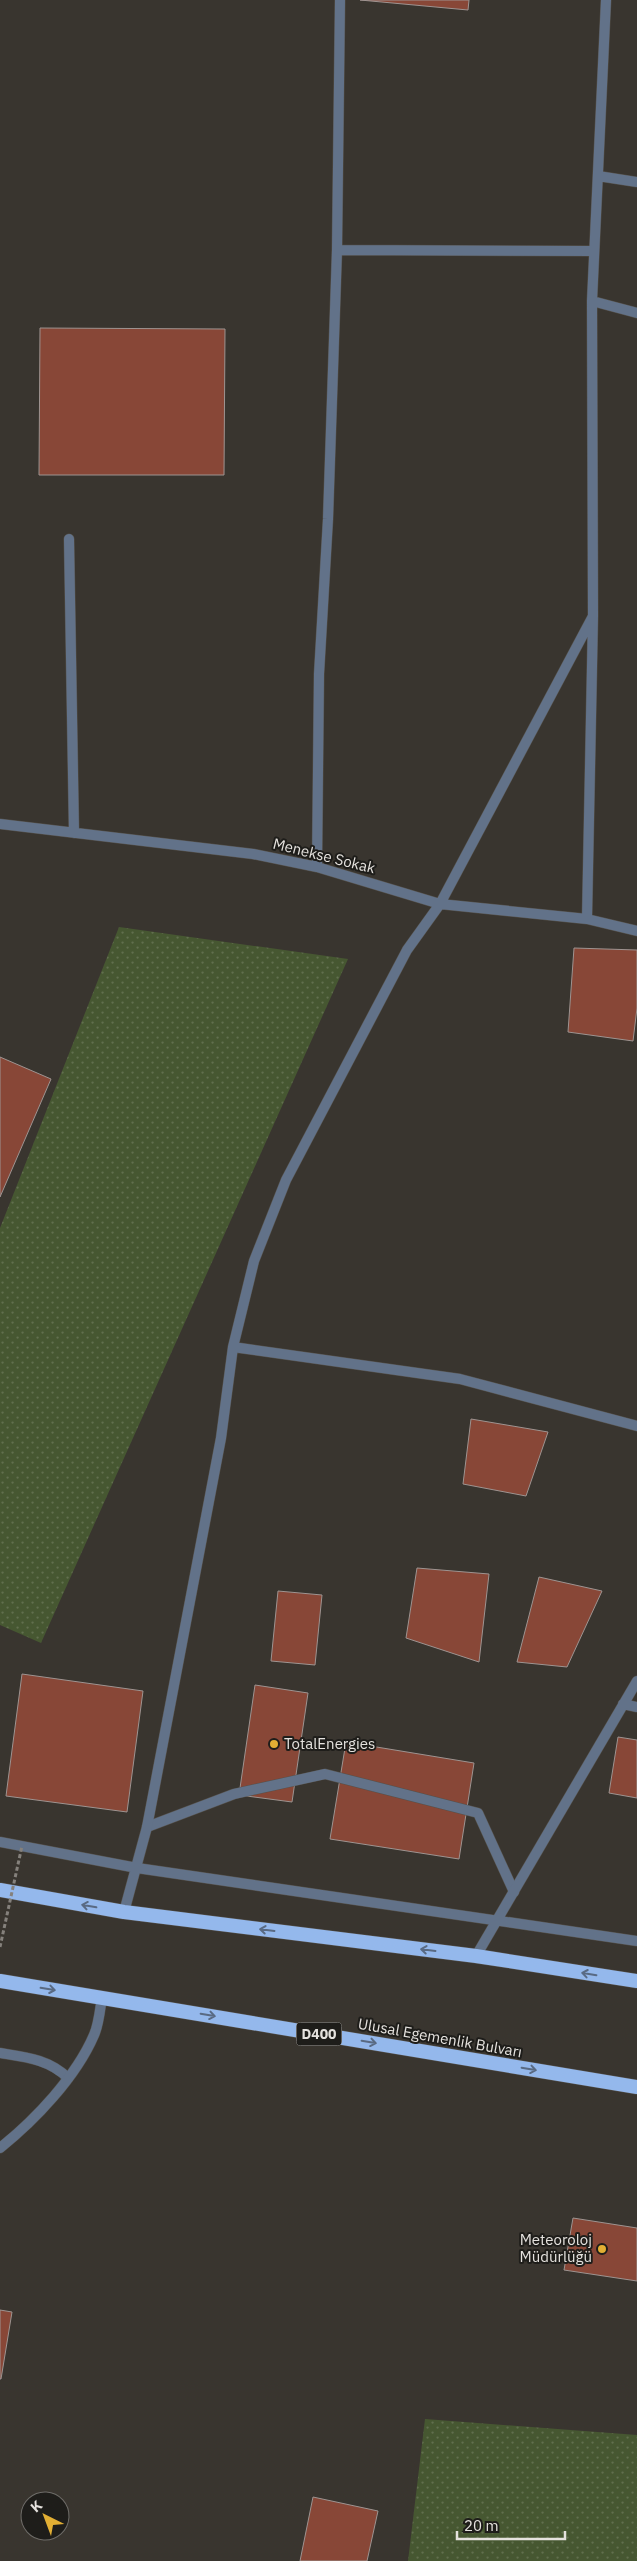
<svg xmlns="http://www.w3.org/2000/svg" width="637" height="2561" font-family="'IBM Plex Sans',sans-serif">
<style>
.grass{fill:url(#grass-dots)}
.building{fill:#884737;stroke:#9e9491}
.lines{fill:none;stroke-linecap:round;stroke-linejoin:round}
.service-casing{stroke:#55514b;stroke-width:11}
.minor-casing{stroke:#55514b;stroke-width:11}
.tertiary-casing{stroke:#55514b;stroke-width:11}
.trunk-casing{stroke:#55514b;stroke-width:15}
.service{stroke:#627289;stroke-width:10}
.minor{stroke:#627289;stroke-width:10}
.tertiary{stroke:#627289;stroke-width:10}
.trunk{stroke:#94b8ec;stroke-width:14}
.path-bridge{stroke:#85817c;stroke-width:3;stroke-dasharray:4 2.5;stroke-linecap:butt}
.oneway{stroke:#596a83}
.poi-dot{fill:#e2af34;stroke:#1e1d1a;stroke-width:2}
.labels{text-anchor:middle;stroke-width:4;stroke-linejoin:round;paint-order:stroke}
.shield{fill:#1e1d1a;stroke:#a9a7a3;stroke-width:1}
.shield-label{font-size:14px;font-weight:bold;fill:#e5e2de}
.street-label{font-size:15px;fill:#e5e2de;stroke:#1e1d1a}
.poi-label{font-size:15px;fill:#e5e2de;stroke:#1e1d1a;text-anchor:start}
</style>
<defs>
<pattern id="grass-dots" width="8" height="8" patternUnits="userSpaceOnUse" patternTransform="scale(1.25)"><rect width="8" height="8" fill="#465731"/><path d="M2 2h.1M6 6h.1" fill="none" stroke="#616f4e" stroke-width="1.8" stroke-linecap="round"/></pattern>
</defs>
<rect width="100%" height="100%" fill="#39352f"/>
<!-- grass -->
<path class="grass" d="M119,927L348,959L41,1643L0,1625V1228Z
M425,2419L637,2435V2561H408Z"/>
<!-- building -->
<path class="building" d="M360,0H469L468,10Z
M40,328L225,329L224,475H39Z
M574,948L637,950V1008L633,1041L568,1032Z
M0,1057L51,1079L0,1197Z
M471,1419L548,1432L526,1496L463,1484Z
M417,1568L489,1574L479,1662L406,1638Z
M539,1577L602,1591L567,1667L517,1662Z
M278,1591L322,1595L315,1665L271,1661Z
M22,1674L143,1691L127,1812L6,1796Z
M255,1685L308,1693L292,1802L239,1795Z
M618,1737L637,1740V1798L609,1793Z
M346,1742L474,1763L459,1859L330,1839Z
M573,2218L637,2228V2281L564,2270Z
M0,2310L12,2312L1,2379H0Z
M313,2497L378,2511L367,2561H300Z"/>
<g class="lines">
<!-- service casing -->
<g class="service-casing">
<path id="service" d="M147,1827L234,1794L325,1774L478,1813L514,1892"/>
</g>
<!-- minor casing -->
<g class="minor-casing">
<path id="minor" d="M598,176L637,182
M337,250L594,251
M592,301L637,313
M69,539L74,833
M0,824L253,854L317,867L440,904L587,919L637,931
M317,867L319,674L328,519L337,250L340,0
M587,919L593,616L592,301L606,0
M233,1347L460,1379L637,1426
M623,1704L637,1707
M0,1842L137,1868L637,1941
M124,1912L147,1827L221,1438L233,1347L254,1261L286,1180L407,950L440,904L593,616
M476,1956L637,1681
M0,2053C25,2057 49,2059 68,2078"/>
</g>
<!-- tertiary casing -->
<g class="tertiary-casing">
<path id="tertiary" d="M0,2148C35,2120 76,2077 94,2035C99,2024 100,2009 102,1997"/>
</g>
<!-- trunk casing -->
<g class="trunk-casing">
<path id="trunk" d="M0,1890L124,1912L476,1956L637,1981
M0,1981L637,2087"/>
</g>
<!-- service -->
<use href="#service" class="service"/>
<!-- minor -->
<use href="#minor" class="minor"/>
<!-- tertiary -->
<use href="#tertiary" class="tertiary"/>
<!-- trunk -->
<use href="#trunk" class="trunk"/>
<!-- path-bridge -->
<path class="path-bridge" d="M0,1947L22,1846"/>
</g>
<!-- one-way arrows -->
<defs><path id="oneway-shaft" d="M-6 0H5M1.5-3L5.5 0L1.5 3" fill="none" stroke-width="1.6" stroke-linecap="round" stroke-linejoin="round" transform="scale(1.25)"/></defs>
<g class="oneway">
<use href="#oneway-shaft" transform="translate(89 1906) rotate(-170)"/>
<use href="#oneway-shaft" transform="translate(267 1930) rotate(-173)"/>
<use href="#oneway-shaft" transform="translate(428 1950) rotate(-173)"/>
<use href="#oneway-shaft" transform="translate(589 1974) rotate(-171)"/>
<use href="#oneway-shaft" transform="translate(48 1989) rotate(9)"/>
<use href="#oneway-shaft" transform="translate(208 2015) rotate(10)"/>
<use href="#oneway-shaft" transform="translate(369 2042) rotate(10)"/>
<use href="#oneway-shaft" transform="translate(529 2069) rotate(10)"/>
</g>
<!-- markers -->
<g class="poi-dot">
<circle cx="274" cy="1744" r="5"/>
<circle cx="602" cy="2249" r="5"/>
</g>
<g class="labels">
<!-- shield labels -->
<rect class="shield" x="296.5" y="2022.5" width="45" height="23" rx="4"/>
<g class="shield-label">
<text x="319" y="2039">D400</text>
</g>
<!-- street labels -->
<g class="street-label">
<text transform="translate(324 856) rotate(14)" y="5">Menekse Sokak</text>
<text transform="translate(440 2038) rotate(10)" y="5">Ulusal Egemenlik Bulvarı</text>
</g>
<!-- poi labels -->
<g class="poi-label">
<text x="284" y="1749">TotalEnergies</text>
<text x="592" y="2245" text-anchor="end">Meteoroloj<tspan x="592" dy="17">Müdürlüğü</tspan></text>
</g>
</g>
<!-- north arrow -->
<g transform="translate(45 2516) rotate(318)"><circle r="24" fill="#1e1d1a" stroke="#6e6c68"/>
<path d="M0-4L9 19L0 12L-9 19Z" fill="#e2af34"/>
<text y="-8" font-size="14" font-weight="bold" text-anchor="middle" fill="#e5e2de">K</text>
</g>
<!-- scale -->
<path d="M457 2531v8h108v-8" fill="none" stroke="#e5e2de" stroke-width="2.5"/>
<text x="464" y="2531" font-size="15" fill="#e5e2de" stroke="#1e1d1a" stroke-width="4" paint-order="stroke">20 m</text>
</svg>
